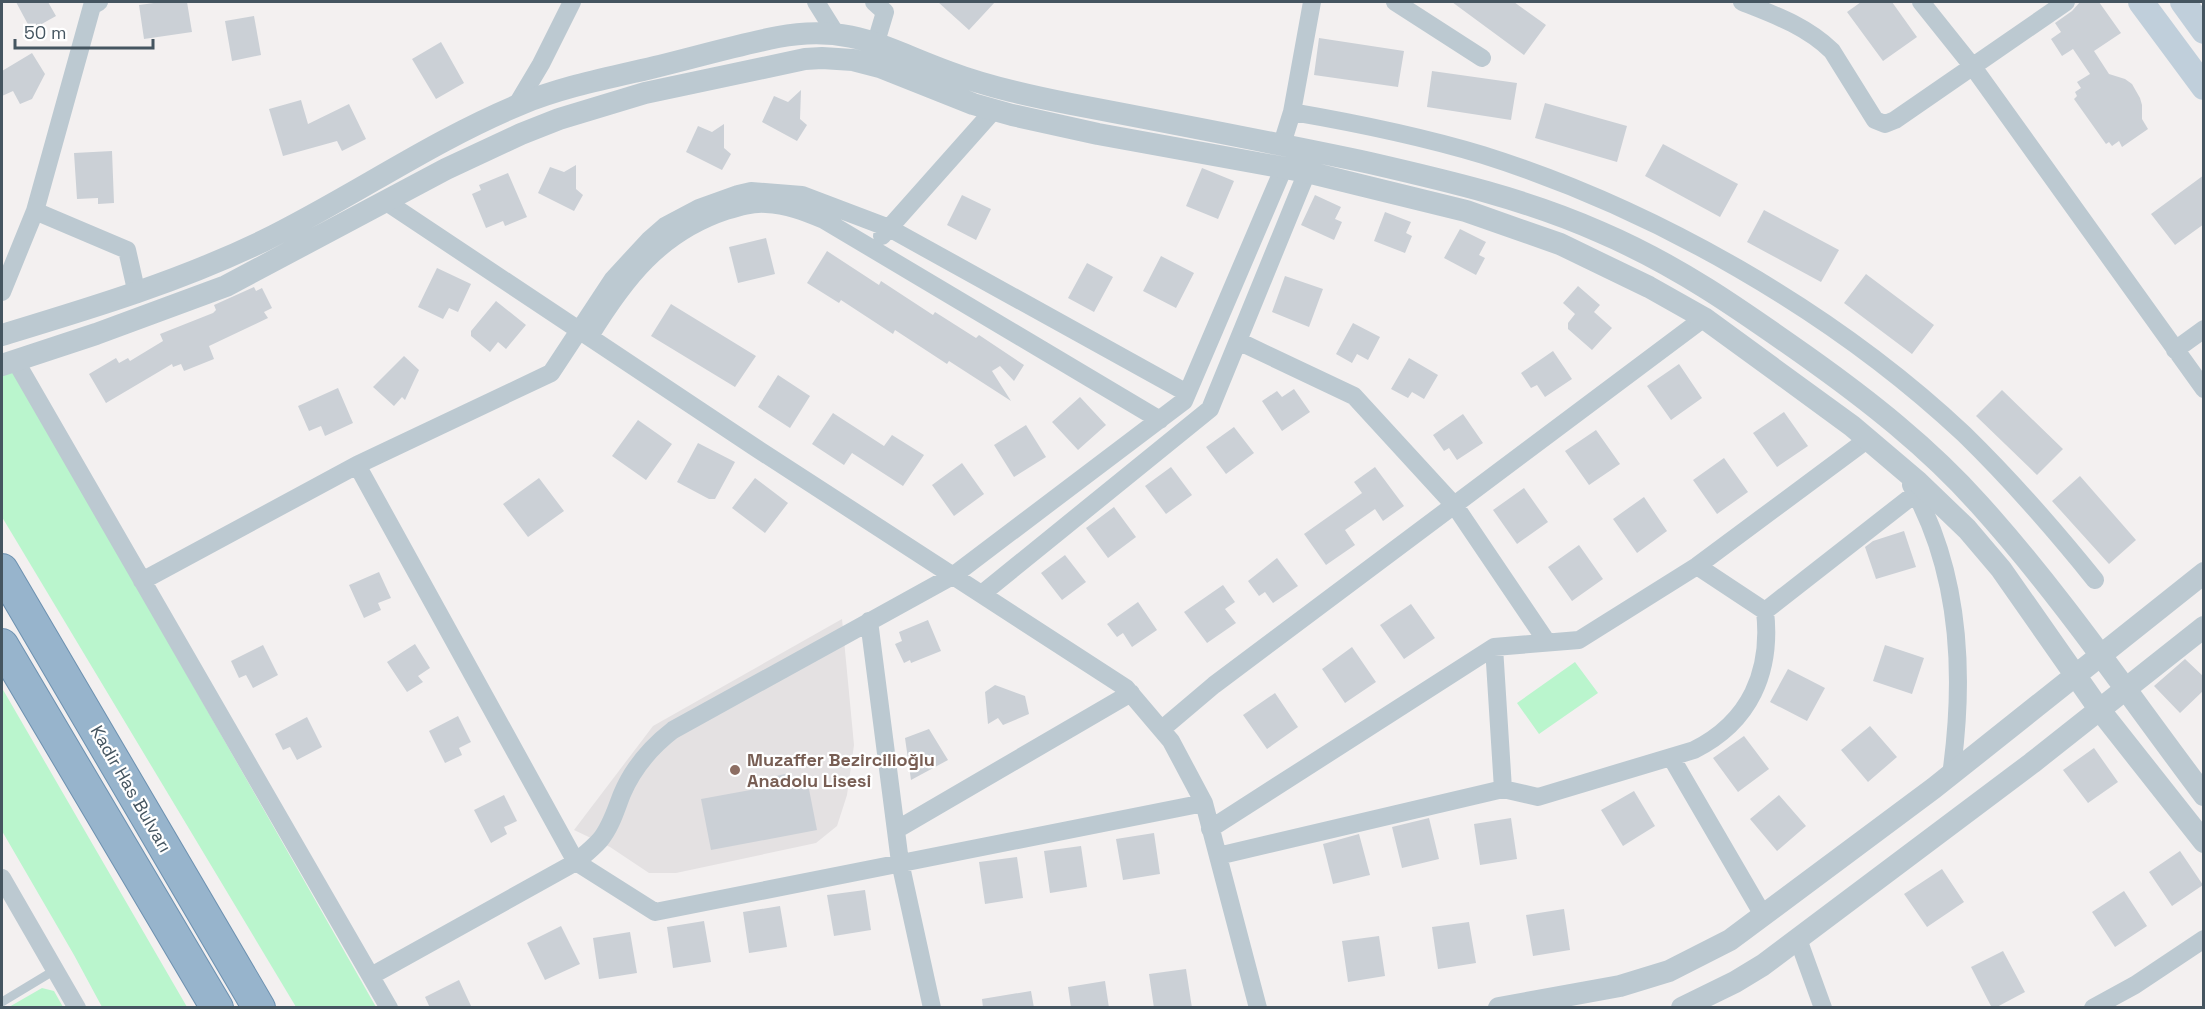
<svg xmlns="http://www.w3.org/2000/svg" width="2205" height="1009" font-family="'Space Grotesk',sans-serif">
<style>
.education{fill:#e4e1e2}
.green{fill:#baf5cd}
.building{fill:#cbd0d6}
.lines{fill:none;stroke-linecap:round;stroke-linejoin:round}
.trunk-casing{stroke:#6d91b0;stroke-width:34}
.service{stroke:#bcc9d1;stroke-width:9}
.minor{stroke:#bcc9d1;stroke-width:18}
.tertiary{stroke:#bcc9d1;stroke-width:22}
.secondary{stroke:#c0cfdb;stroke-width:26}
.trunk{stroke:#97b4cc;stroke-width:32}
.education-dot{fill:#8d6e63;stroke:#fff;stroke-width:2}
.labels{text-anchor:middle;stroke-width:4.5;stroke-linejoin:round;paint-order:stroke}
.education-label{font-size:18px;font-weight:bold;fill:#785e54;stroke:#fff;text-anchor:start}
.street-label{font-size:18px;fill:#455560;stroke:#fff}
</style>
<rect width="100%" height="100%" fill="#f3f0f0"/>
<!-- education -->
<path class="education" d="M842,619L854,745L847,795L837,826L816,843L676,873H649L610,847L574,830L653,726Z"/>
<!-- green -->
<path class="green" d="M13,369L376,1007H296L2,517V373Z
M1575,662L1598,693L1539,734L1517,703Z
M2,688L187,1007H102L74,955L2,831Z
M42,988L54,991L63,1007H9Z"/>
<!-- building -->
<path class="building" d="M16,2H48L56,16L31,30Z
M161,2H187L192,32L144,39L139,5Z
M938,2H995L969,30Z
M1452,2H1514L1546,25L1524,55Z
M1861,2H1892L1917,37L1883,61L1847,12Z
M2080,2H2099L2121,33L2094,51L2109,74L2125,79L2132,84L2140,98L2142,105V119L2148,129L2122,147L2119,141L2112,146L2109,142L2106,144L2074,99L2077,96L2075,92L2081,88L2077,82L2090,74L2073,49L2062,56L2051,39L2061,32L2055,23L2072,11Z
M254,16L261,55L232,61L225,21Z
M1319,38L1404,51L1398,87L1314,75Z
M441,42L464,83L436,99L412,59Z
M32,53L45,74L32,99L20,104L13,91L2,96V71Z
M1432,71L1517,83L1511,120L1427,107Z
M801,90L800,119L807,125L797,141L762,122L774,96L788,102Z
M301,100L308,124L349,104L366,139L342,151L337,141L283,156L269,109Z
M1545,103L1627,126L1617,162L1535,138Z
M724,124V148L731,154L722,170L686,152L698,126L712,132Z
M1663,144L1738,184L1720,217L1645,176Z
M112,151L114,203L98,204V198L77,199L74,153Z
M576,165V189L583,195L574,211L538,193L550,167L564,172Z
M1202,168L1234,181L1218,219L1186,206Z
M508,173L527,217L505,226L503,221L486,228L472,194L481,190L479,185Z
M2204,175V224L2175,245L2151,214Z
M962,195L991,209L976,240L947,225Z
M1315,195L1341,207L1335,219L1342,222L1334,240L1301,225Z
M1764,210L1839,250L1821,282L1747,242Z
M1385,212L1411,222L1406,233L1412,236L1405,253L1374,241Z
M1460,229L1486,242L1479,255L1485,258L1476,275L1444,258Z
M766,238L775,274L738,283L729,247Z
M827,251L879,285L881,281L933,315L935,312L976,338L979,335L1024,365L1014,381L1000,366L992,371L1011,401L949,361L947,364L895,330L893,334L841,300L839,303L807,283Z
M1161,256L1194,273L1176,308L1143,291Z
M1087,263L1113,277L1094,312L1068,298Z
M437,268L471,284L458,312L449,308L443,319L418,307Z
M1866,274L1934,325L1912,354L1844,303Z
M1285,276L1323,289L1309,327L1272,312Z
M1578,286L1600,305L1594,312L1612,328L1592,350L1568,329V323L1575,314L1563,303Z
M254,287L256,291L262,288L272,308L264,312L268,318L209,346L214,359L184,371L181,364L173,367L172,364L106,403L89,374L116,358L119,363L128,358L130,361L163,341L160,334L213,313L216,310L214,305Z
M496,301L526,325L506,349L498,342L490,352L471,336V331Z
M671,304L756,356L735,387L651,336Z
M1353,323L1380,337L1368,360L1357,354L1352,363L1336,354Z
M1553,351L1572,379L1545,397L1537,385L1531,388L1521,373Z
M404,356L419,370L405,400L402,397L394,406L373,387Z
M1409,358L1438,375L1424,399L1412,392L1408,398L1391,389Z
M1679,364L1702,398L1671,420L1647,386Z
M778,375L810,396L790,428L758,407Z
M338,388L353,423L325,436L321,426L309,431L298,406Z
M1294,389L1310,412L1282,431L1262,401L1277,391L1282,397Z
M2002,390L2063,449L2037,475L1976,416Z
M1080,397L1106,425L1078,450L1052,422Z
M1784,412L1808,446L1777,467L1753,433Z
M833,413L884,446L892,435L924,455L903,486L852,453L844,465L812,444Z
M1463,414L1483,443L1457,460L1449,448L1444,451L1433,435Z
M638,420L672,444L646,480L612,456Z
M1026,425L1046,457L1014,477L994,445Z
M1234,427L1254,453L1226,474L1206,447Z
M1596,430L1620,464L1589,485L1565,451Z
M698,443L735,462L715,499H709L677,482Z
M1724,458L1748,492L1717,514L1693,480Z
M962,463L984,494L954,516L932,485Z
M1171,467L1192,495L1166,514L1145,486Z
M1375,467L1404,506L1383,521L1375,509L1345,530L1355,545L1326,565L1304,534L1362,493L1354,482Z
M2080,476L2136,540L2109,564L2052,501Z
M539,478L564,511L528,537L503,504Z
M755,478L788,503L765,533L732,508Z
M1524,488L1548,522L1517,544L1493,510Z
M1644,497L1667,531L1637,553L1613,519Z
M1114,507L1136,537L1108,558L1086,528Z
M1904,531L1916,567L1876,579L1865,547L1873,541Z
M1579,545L1603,579L1572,601L1548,567Z
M1065,555L1086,582L1062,600L1041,573Z
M1277,558L1298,586L1273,603L1265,592L1259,596L1248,581Z
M379,572L391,598L378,603L381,610L364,618L349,585Z
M1223,585L1235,602L1225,609L1236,623L1207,643L1184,612Z
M1138,602L1157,630L1132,647L1123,633L1117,637L1107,624Z
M1411,604L1435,638L1404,659L1380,625Z
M928,620L941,651L911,663L910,660L904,663L895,644L902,641L899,632Z
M415,644L430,668L418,676L423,682L407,692L387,662Z
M263,645L278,675L253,688L246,675L239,678L231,661Z
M1885,645L1924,658L1912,694L1873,681Z
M1352,647L1376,682L1345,703L1322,669Z
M2185,659L2204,677V690L2180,713L2154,686Z
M1788,669L1825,688L1807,721L1770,702Z
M995,685L1025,696L1029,714L1003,725L998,718L988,724L985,692Z
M1275,693L1298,727L1267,749L1243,715Z
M458,716L471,742L459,748L462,755L445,763L429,731Z
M307,717L322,747L297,760L290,747L283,750L275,734Z
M1870,726L1897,757L1868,782L1841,750Z
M929,729L948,760L911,780L905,738Z
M1744,736L1769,769L1738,792L1713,758Z
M2094,748L2118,782L2088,803L2063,770Z
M790,773L792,782L807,779L817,830L711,850L701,799L772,786L771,777Z
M1634,791L1655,826L1623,846L1601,810Z
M504,795L517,821L504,827L507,834L491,843L474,810Z
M1779,795L1806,826L1777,851L1750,819Z
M1429,818L1439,859L1402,868L1392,827Z
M1511,818L1517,859L1480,865L1474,824Z
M1154,833L1160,874L1123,880L1116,839Z
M1359,834L1370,875L1333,884L1323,844Z
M1081,846L1087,887L1050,893L1044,851Z
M2180,851L2203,885L2172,906L2149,872Z
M1017,857L1023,898L985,904L979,862Z
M1942,869L1964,902L1927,927L1904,894Z
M865,890L871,930L834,936L827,895Z
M2124,891L2147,926L2115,947L2092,912Z
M780,906L787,947L749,953L743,912Z
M1564,909L1570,950L1533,956L1526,915Z
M704,921L711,962L673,968L667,927Z
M1469,922L1476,963L1438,969L1432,927Z
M561,926L580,964L545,980L527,943Z
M630,932L637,973L599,979L593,938Z
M1379,936L1385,976L1348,982L1342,941Z
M2003,951L2025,992L1995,1008H1992L1971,967Z
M1186,969L1192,1008H1154L1149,974Z
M459,980L472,1008H430L425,997Z
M1105,981L1109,1008H1071L1068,987Z
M1031,991L1034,1008H983L982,999Z"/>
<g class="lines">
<!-- trunk casing -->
<g class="trunk-casing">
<path id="trunk" d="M2,570L259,1008
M2,645L217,1008"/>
</g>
<!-- service -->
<path class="service" d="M2,1002L55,970"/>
<!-- minor -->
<path class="minor" d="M816,2L836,34
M874,2L885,12L876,42
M1312,2L1292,112C1356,123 1420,136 1483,155C1654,209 1833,311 1964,434C2011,480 2054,529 2095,580
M1395,2L1482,58
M1742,2C1775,15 1806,26 1832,51L1875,120L1885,124L1895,120L2066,2
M1921,2L1973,67L2204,389
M516,106L541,64L572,2
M1282,144L1292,112
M385,201L756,448L1126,688L1171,741L1204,803L1258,1008
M35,211L127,250L137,294
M882,236L994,110
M2,292L35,211L92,6L99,2
M590,336C625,279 660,233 726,211C739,207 752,203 766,204C787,205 805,212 824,220L1160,420
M1238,341L1354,396L1455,506L1547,642
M2175,350L2204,329
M15,360L389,1008
M1187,393L889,228L802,195L751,191L738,194L699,208L665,226L649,240L613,279L551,373L357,465L576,862L655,912L1204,803
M1911,485C1961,573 1965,677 1951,775
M1697,566L1765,611
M142,581L357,465
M983,593L1210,409L1307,172
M869,621L900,862L932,1008
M1494,647L1503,789L1538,797L1694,750C1750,722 1772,672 1765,611L1916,493
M1162,729L1214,685L1704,318
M1671,757L1763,915
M1210,829L1494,647L1579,640L1697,566L1868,439
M896,830L1131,693
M1218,856L1503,789
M2,878L77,1008
M1798,939L1823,1008
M371,976L576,862C584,855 593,848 600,840C611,827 616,809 622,794C633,768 651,747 673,730L954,575L1184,401L1284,167
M2093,1008L2135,985L2204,939"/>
<!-- tertiary -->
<path class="tertiary" d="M2,335C91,308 178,282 263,241C351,198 431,141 521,104C564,86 610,78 655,67C696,57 737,45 778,37C849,23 886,49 949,72C988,87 1030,96 1071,104C1171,123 1271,142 1370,163C1448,181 1526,199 1600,232C1677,265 1738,308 1806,356C1868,400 1928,447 1979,504C2061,595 2130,697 2204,795
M2,365L96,334L226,286L446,169L521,134L559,119L645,93L805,59L822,58L853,60L880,67L973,104L1012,115L1098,134L1307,172L1466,211L1560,244L1649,287L1704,318L1852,426L1918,482L1967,529L2001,569L2099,709L2204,842
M1499,1008L1620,986L1669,971L1730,940L1934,788L2204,573
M1682,1008L1735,982L1763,965L2032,763L2204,627"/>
<!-- secondary -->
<path class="secondary" d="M2141,2L2204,87
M2183,2L2204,31"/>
<!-- trunk -->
<use href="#trunk" class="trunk"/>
</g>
<!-- markers -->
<circle class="education-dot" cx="735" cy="770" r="6"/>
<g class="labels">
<!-- education labels -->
<g class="education-label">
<text x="747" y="766">Muzaffer Bezircilioğlu<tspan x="747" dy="21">Anadolu Lisesi</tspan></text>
</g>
<!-- street labels -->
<g class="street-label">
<text transform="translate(131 789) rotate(60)" y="6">Kadir Has Bulvarı</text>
</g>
</g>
<!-- border -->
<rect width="2205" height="1009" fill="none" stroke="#455560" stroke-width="6"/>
<!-- scale -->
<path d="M15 39v9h138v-9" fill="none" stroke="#455560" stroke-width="3"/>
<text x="24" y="39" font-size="18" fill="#455560" stroke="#ffffff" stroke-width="4.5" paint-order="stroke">50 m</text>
</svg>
